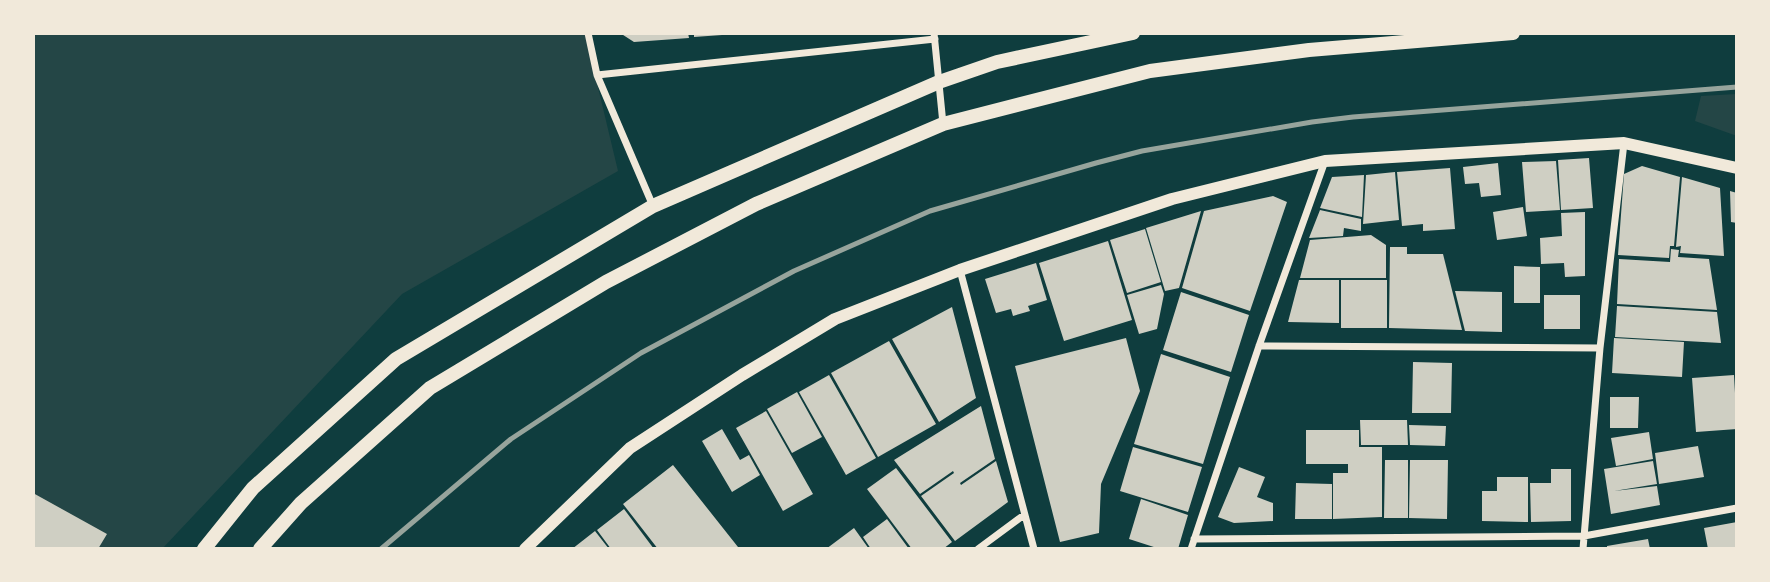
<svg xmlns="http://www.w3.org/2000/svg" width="1770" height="582" font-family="Jost,sans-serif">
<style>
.green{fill:#244646}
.building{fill:#cfcfc3}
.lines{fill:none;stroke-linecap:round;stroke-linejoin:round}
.minor{stroke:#f1e9da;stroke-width:7}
.tertiary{stroke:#f1e9da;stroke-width:12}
.secondary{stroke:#f1e9da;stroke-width:14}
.rail{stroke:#97a49c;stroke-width:5}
</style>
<rect width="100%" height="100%" fill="#0f3d3e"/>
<!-- green -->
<path class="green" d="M33,33H585L618,171L402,294L162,549H33Z
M1737,94V136L1695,121L1701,96Z"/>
<!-- building -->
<path class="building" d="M620,33H688L689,38L634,42Z
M694,33H722V35L694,37Z
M1589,158L1593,208L1561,210L1558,160Z
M1556,161L1560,210L1526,212L1522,162Z
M1498,163L1501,195L1481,197L1479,183L1465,184L1463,167Z
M1642,166L1680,177L1674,246H1670L1669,258L1618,255L1624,174Z
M1450,168L1455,229L1423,231V224L1402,226L1397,172Z
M1395,172L1399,220L1363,224L1366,175Z
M1364,175L1362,217L1320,208L1332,177Z
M1682,177L1720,188L1724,256L1680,253L1681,246L1676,247Z
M1730,191L1737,193V223L1731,222Z
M1273,196L1287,202L1250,311L1182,288L1204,211Z
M1523,207L1527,236L1497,240L1493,212Z
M1320,210L1361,219V231L1344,228L1343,236L1309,238Z
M1201,211L1179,288L1165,291L1146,228Z
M1585,212V276L1565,277L1564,263L1541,264L1540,238L1562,236L1561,213Z
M1145,229L1161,282L1127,293L1110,240Z
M1371,235L1386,245V278H1300L1310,240Z
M1108,241L1132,320L1064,341L1039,263Z
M1390,247H1407V254H1443L1462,330L1389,328Z
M1671,249L1679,250L1678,257L1709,259L1717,310L1617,304L1619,259L1670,262Z
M1036,263L1047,300L1028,306L1030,311L1013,316L1011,309L996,313L985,279Z
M1514,266L1540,267V303H1514Z
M1299,280H1339V323L1288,322Z
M1341,280H1387V328H1341Z
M1161,285L1164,294L1157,329L1139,334L1127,295Z
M1455,291L1502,292V332L1465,331Z
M1181,292L1249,315L1231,372L1163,350Z
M1544,295H1580V329H1544Z
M1617,306L1717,312L1721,343L1615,337Z
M952,307L976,398L939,422L892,339Z
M1126,338L1140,391L1101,484L1099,533L1060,542L1015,366Z
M1614,338L1684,342L1682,377L1612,373Z
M889,341L936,424L878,457L831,373Z
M1161,354L1230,377L1203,464L1134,444Z
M1413,362L1452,363L1451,413H1412Z
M829,375L876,458L846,475L799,392Z
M1734,375L1737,429L1696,432L1692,378Z
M797,392L822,437L792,453L767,409Z
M1610,397H1639L1638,428H1610Z
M981,406L995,459L960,483L961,485L996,461L1008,502L955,541L921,496L954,473L953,471L920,494L894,460Z
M766,411L813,494L783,511L736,428Z
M1360,420H1407L1408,445H1361Z
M1409,425L1446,426L1445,446L1410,445Z
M722,429L740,460L749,455L760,475L732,492L702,441Z
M1306,430H1359V447H1382V517L1333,519V473H1348V464H1306Z
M1649,432L1653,459L1616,466L1611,438Z
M1698,446L1704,477L1659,484L1655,453Z
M1133,447L1202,467L1188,512L1120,491Z
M1385,460H1408V518H1384Z
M1410,460H1448L1447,519L1409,518Z
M1653,461L1657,484L1614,491L1657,486L1660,505L1611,514L1604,469Z
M673,465L738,547L735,549H658L623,504Z
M1239,467L1265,477L1257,497L1273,503V521L1234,523L1218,517Z
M896,468L952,542L943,549H912L867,489Z
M1551,469H1571V521L1531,522L1530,483H1551Z
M1497,477H1528V522L1482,521V491H1497Z
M1296,483L1332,484V519H1295Z
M33,493L107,534L98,549H33Z
M1141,499L1188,515L1178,549H1160L1129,539Z
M624,509L654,549H611L597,530Z
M887,519L909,549H871L863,537Z
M1737,522V549H1708L1704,528Z
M854,528L869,549H826Z
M595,531L609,549H572Z
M1648,539L1650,549H1607V546Z"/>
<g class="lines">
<!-- minor -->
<path class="minor" d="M588,33L597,75L653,206
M934,33L943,124
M597,75L935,39
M960,270L1034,549
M1259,346L1600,348
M1194,539L1584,536L1737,508
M978,549L1024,515
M1191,549L1259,346L1325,161
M1583,549L1600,348L1624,143"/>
<!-- tertiary -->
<path class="tertiary" d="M525,549L630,448L742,375L835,319L960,270L1172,199L1325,161L1624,143L1737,168"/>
<!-- secondary -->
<path class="secondary" d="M204,549L253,488L396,359L653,206L939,82L997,62L1133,33
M260,549L301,503L430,388L606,282L756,204L943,124L1150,71L1309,50L1513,33"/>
<!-- rail -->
<path class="rail" d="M381,549L511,439L641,353L794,271L930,211L1096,163L1142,151L1312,122L1353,117L1737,87"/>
</g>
<!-- border -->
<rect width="1770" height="582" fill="none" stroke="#f1e9da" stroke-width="70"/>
</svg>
